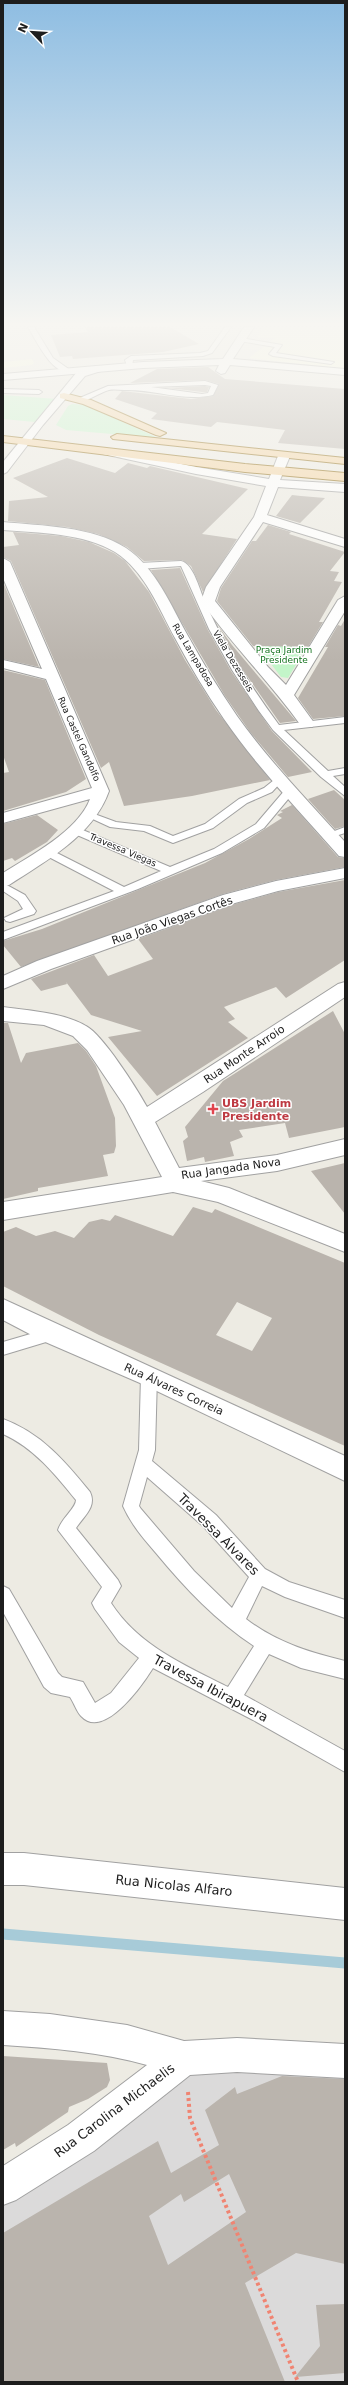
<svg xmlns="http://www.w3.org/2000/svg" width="348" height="2385" font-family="'DejaVu Sans',sans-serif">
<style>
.residential{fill:#dbdada}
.education{fill:#fbfddd}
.park{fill:#c3f5c9}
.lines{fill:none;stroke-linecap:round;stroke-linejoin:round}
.stream{stroke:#a7cbd8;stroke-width:11}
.building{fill:#bab4ad;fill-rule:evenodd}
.service-casing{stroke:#a1a1a1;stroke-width:2}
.minor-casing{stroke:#a1a1a1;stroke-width:2}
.tertiary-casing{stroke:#a1a1a1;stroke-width:2}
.primary-casing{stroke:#8c660a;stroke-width:2}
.path{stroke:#f08472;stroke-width:4;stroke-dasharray:3 3;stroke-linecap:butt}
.service{fill:#fff;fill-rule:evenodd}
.minor{fill:#fff;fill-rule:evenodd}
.tertiary{fill:#fff;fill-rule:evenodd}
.primary{fill:#f5d4a1;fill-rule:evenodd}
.health-dot{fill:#e0444e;stroke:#fff;stroke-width:1.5}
.labels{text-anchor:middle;stroke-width:3;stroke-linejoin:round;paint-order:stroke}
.far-park-label{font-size:9px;fill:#13731e;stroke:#fff}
.far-street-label{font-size:9px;fill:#1d1d1d;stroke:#fff}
.street-label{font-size:11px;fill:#1d1d1d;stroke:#fff}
.health-label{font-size:11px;font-weight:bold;fill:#be3a42;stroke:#fff;text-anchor:start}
.near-street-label{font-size:13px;fill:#1d1d1d;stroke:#fff}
</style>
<rect width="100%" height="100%" fill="#edebe3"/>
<!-- residential -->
<path class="residential" d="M186,2060L345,2068V2382H3V2190Z"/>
<!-- education -->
<path class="education" d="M263,327H345V369L249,358L275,338L258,337Z
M32,359L34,363L32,365L3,368V362Z"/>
<!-- park -->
<path class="park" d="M3,395L57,399L35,422L3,419Z
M72,404L85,405L158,438L66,430L56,425L68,406Z
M252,639L311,640L288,678L281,677Z"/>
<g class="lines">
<!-- stream -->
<path class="stream" d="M3,1934L345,1963"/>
</g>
<!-- building -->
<path class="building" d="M84,327H170L199,344L163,352L73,359L72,356L60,357L51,335L88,332Z
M208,367L225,379L345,389V449L278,443L285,430L217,422L211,427L151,419L157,413L115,399L122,391L191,399L213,396L219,384L205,380L130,383L157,369Z
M205,386L209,387L207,392H202L168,388Z
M67,458L115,473L128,463L147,468L150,466L248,489L202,534L237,539L203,592L191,566L182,560L144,561L127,547L98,534L67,527L8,521L9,501L48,497L13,478Z
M292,495L301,496L325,498L300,523L276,516Z
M268,525L291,532L289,534L345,552L330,571L339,572L334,581L342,582L319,622H323L308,647L253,646L217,601L221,588L252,541H256Z
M13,532L61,536L89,542L114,553L125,561L149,592L185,660L216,710L270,780L192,796L124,806L109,762L101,768L11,561L3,557V547L19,545Z
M180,568L208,630L231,671L272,731L312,772L288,777L250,732L225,696L151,570Z
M3,582L39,667L3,659Z
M345,619V716L313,719L298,698L328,647H325L338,625L341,626Z
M219,627L232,645L296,721L280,723L240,666Z
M3,670L45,680L86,779L66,792L3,811V773L9,772L3,755Z
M334,790L345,800V826L335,829L308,799Z
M292,805L338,857L345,858V867L276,880L223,894L21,967L3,945V941L42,929L205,863L249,839L282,818L277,815L283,812L280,811Z
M37,815L58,830L47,842L15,861L12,858L3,861V824Z
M345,880V960L286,998L276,987L224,1007L235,1019L228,1022L248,1038L157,1096L108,1037L142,1031L91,1015L66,982L67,984L41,991L31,979L94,955L108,976L153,959L138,939L235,904L278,892Z
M333,1011L345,1034V1127L289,1138L285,1123L239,1130L243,1137L230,1142L234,1156L205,1162L204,1157L187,1161L183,1141L188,1137L185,1127L223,1081Z
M3,1023H8L21,1063L26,1053L78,1043L86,1051L96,1066L115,1118L116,1146L114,1153L103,1155L108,1176L38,1188V1191L3,1199Z
M345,1163V1214L311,1171Z
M193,1207L212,1213L215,1209L345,1263V1446L99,1335L3,1286V1232L16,1227L36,1236L55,1231L74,1238L89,1222L102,1219L110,1221L115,1215L173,1236ZM237,1302L272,1318L252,1351L216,1335Z
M3,2056L107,2063L110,2080L107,2087L88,2099L69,2107L68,2112L16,2147L15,2143L3,2150Z
M282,2076L345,2079V2264L296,2253L245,2283L285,2382H3V2233L158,2141L171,2173L219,2145L205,2110L235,2087L237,2094ZM229,2174L246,2212L168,2265L149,2216L181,2194L184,2202Z
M345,2304V2373L295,2377L320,2346L316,2305Z"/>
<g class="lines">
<!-- service casing -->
<g class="service-casing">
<path id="service" d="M28,327H34L53,358L70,370V372C52,375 36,340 28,327Z
M225,327H231L212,353L203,356L133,360L132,367L127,366L125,360L131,356L200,353L208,351Z
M241,338L282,345L276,353L334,362L331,364L273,356L269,354L275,347L239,341Z
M205,381L218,385L213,395C185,402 153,389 124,390C119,390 114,389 109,390C100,392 82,406 75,400L108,386ZM205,385L211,386L208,393L202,394L151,387Z
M3,389L39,390L42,392L39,394L3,393Z
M181,561C194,564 200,592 206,604C225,647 251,687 279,725L345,717V723L284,730L328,771L345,768V774L333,776L345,787V796L321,777L273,730L259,711L232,670L209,629L181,566L139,569L135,566L139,563Z
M279,776L284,779L272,792L247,803L213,828L173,843L144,831L110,827L84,815L89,812L116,822L150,826L173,836L205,824L239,799L264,788Z
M289,789L294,792L264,828L222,853L138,889L3,940V932L114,891L43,854V850H51L124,887L161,871L70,832V828H78L170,867L214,849L256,824L285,790Z
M345,827V833L329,838L324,835Z
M3,883L25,895L36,911L34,914L10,922L6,921L4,918L23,909L18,901L3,891Z
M51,1328L56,1329L59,1334L56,1339L3,1355V1342Z
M149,1369L155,1371L157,1376L155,1450L152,1461L216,1515L265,1569L289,1582L345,1600V1618L285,1597L262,1586L246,1619C276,1642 308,1652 345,1661V1679L301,1668L269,1654L244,1695L345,1751V1772L253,1720L153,1668C143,1684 104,1741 81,1716C77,1712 74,1703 70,1697L51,1693L44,1687L3,1612V1586L9,1589L58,1673L62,1677L83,1682L95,1703L111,1693L139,1658L119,1642L95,1609L92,1603L102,1587L58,1530C61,1519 76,1508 76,1500C55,1474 34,1448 3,1434V1419C41,1433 65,1461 90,1492C97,1507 84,1516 76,1528L118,1580L121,1586L111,1603C138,1645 184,1665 228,1687L254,1646C216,1621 185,1588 156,1553C143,1538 131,1524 123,1506L139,1450L141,1376L143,1371ZM147,1477L204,1527L249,1577L232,1608L194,1571L141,1509L139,1506Z"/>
</g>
<!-- minor casing -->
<g class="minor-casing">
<path id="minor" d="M97,366L101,367V371L85,376L43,425L7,472L3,474V462L77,372Z
M107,449L196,467L269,479L278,456L284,453L290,456L280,480L345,484V492L278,487L267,515L345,539V547L263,522L220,587L215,601L268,667L286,685L338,600L345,596V611L294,695L315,724L312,727H302C271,683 232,645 201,601L206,587L254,517L266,486L196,474L103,454L101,452Z
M3,522C42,526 92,526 126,548C156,568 171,606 188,636C203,663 219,690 237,716C269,761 308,801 345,842V857L339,856C299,811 258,768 224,719C206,693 190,666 175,638C159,609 145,571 115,552C84,533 39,533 3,530Z
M3,558L10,562L109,791C93,836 47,860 9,885L3,886V873C30,856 78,831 90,799L3,823V813L92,788L46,679L3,668V660L42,669L3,578Z
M345,868V878L278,891L235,903L51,969L3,989V976L37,961L223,895L276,881Z
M345,982V997L203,1092L155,1122L179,1168L277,1155L345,1139V1155L277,1171L201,1181L229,1188L345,1234V1252L218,1202L173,1192L3,1220V1202L162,1177L124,1105L87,1050L73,1036L44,1025L3,1021V1007C30,1011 62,1012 86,1026C103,1035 137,1089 147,1107L338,984Z
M3,1299L345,1456V1481L140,1383L43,1341L3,1320Z
M3,1853H24L345,1888V1920L24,1885H3Z
M3,2011L50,2014L127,2025L184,2041L237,2038L345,2044V2078L237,2072L190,2075L94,2151L16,2200L3,2205V2166L68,2125L147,2065C101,2052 51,2048 3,2045Z"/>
</g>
<!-- tertiary casing -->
<g class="tertiary-casing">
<path id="tertiary" d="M244,327H254L233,359L345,369V375L230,365L225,373L221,374L216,371L219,365L143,368L3,380V374L143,362L223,359Z"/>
</g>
<!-- primary casing -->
<g class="primary-casing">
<path id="primary" d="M64,393L91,400L166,433L160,436L156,435L83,404L60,398V394Z
M117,434L345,458V464L113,439L111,437Z
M3,436L245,464L345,473V481L245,472L3,442Z"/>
</g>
<!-- path -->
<path class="path" d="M188,2092L190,2118L298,2382"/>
<!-- service -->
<use href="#service" class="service"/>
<!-- minor -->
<use href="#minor" class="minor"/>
<!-- tertiary -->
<use href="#tertiary" class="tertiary"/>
<!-- primary -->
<use href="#primary" class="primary"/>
</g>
<!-- sky -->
<linearGradient id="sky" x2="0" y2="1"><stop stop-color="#8ebde2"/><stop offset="0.49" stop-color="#f7f6f2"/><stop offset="1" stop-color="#f7f6f2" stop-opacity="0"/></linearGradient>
<rect width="348" height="661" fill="url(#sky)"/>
<!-- markers -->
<path class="health-dot" d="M211 1103h4v4h4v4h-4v4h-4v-4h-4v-4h4z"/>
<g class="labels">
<!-- far-park labels -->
<g class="far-park-label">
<text x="284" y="653">Praça Jardim<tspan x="284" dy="10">Presidente</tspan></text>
</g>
<!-- far-street labels -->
<g class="far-street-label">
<text transform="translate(193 655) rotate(59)" y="3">Rua Lampadosa</text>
<text transform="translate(233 661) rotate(59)" y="3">Viela Dezesseis</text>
<text transform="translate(79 739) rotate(66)" y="3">Rua Castel Gandolfo</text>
<text transform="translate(123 850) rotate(23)" y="3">Travessa Viegas</text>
</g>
<!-- street labels -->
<g class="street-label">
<text transform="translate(172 920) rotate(-19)" y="4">Rua João Viegas Cortês</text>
<text transform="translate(244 1054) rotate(-34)" y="4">Rua Monte Arroio</text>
<text transform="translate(231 1168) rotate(-8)" y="4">Rua Jangada Nova</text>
<text transform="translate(174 1389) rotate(25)" y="4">Rua Álvares Correia</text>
</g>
<!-- health labels -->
<g class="health-label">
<text x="222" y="1107">UBS Jardim<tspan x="222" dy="13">Presidente</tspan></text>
</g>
<!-- near-street labels -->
<g class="near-street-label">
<text transform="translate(219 1534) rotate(45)" y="5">Travessa Álvares</text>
<text transform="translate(211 1688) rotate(28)" y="5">Travessa Ibirapuera</text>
<text transform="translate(174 1885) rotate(6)" y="5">Rua Nicolas Alfaro</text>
<text transform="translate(114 2110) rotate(-37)" y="5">Rua Carolina Michaelis</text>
</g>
</g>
<!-- border -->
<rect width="348" height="2385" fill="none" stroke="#1d1d1d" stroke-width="8"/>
<!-- north arrow -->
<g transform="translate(32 32) rotate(295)" stroke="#ffffff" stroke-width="3" paint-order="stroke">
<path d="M0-3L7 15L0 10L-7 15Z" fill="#1d1d1d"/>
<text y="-6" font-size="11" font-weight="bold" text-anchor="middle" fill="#1d1d1d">N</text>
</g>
</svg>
